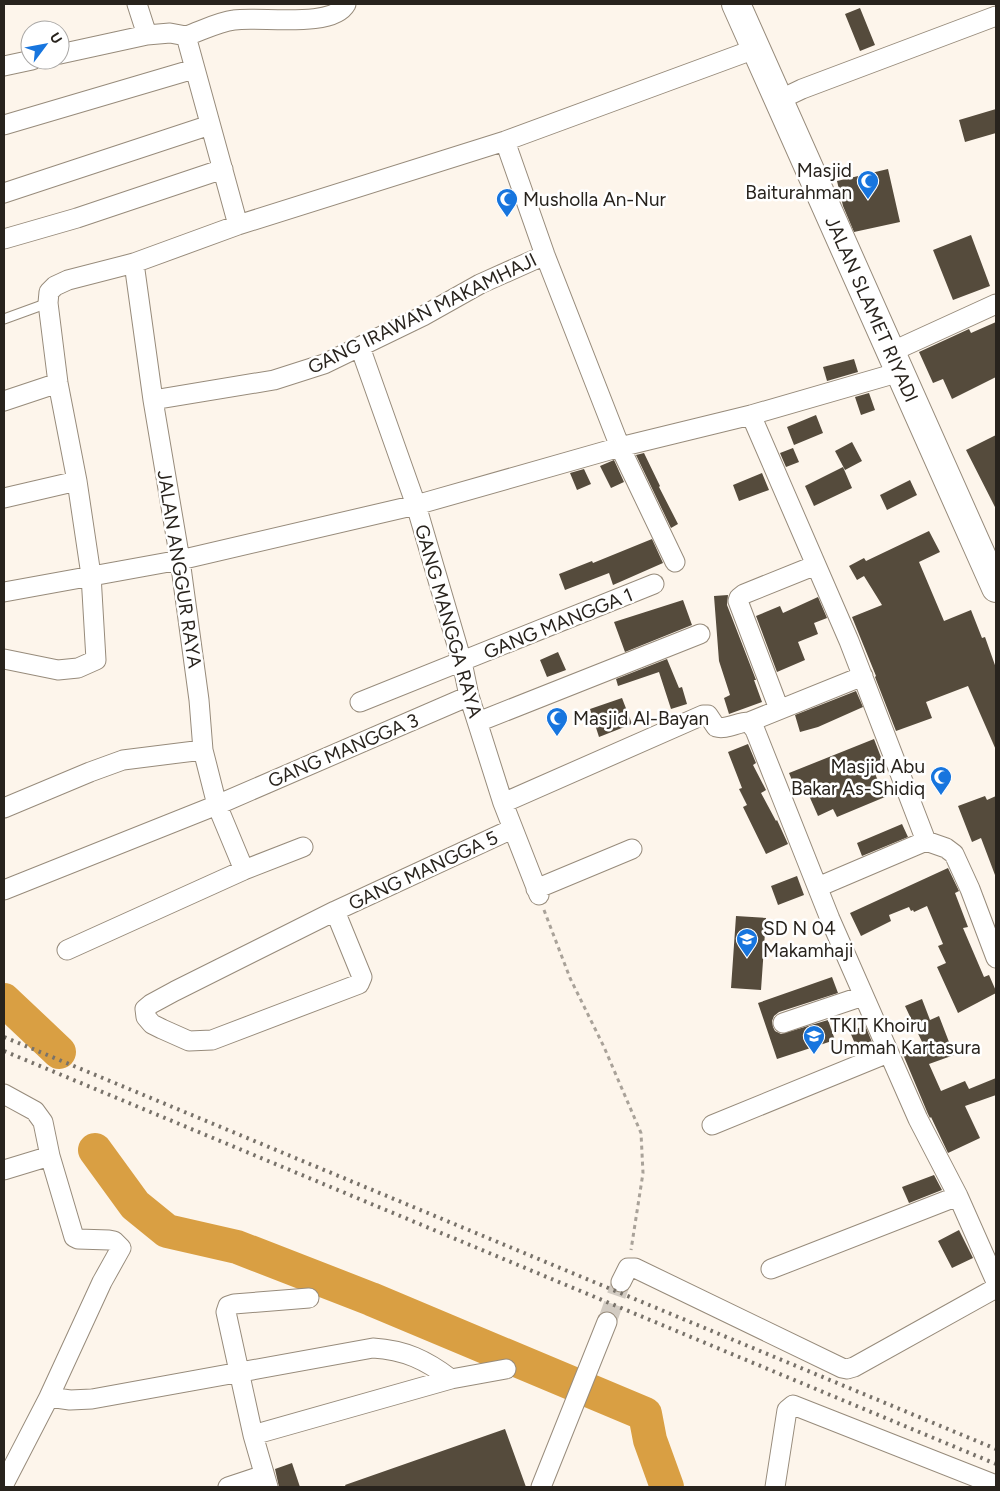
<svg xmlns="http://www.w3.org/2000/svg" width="1000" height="1491" font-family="Figtree,sans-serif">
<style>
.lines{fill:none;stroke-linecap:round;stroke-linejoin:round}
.river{stroke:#d99f43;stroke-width:34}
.building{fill:#554b3c}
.minor-tunnel{stroke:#d2cbc2;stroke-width:19;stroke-dasharray:19 9;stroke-linecap:butt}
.service-casing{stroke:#978b7b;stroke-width:11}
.minor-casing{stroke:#978b7b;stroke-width:21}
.primary-casing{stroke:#978b7b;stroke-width:30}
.path{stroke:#a9a299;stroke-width:3;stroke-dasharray:4 4;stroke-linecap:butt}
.service{stroke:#fff;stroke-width:9}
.minor{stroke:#fff;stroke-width:19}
.primary{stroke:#fff;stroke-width:28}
.rail{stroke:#78726a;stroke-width:4;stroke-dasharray:2.5 5;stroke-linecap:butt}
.labels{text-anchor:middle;stroke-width:5;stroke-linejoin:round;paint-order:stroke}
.poi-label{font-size:19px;fill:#28231d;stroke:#fff;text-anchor:start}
.street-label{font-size:19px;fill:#28231d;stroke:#fff}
</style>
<rect width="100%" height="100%" fill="#fdf5eb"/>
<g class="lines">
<!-- river -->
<path class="river" d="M4,1000L59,1052
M95,1150L135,1205L167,1231L237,1247L371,1299L645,1414L650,1440L667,1487"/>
</g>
<!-- building -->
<path class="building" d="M860,8L875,45L860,51L845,14Z
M996,109V133L965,142L959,120Z
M888,169L900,222L854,232L843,206L837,181Z
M971,235L990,286L953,300L933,250Z
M996,322V377L952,399L943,379L933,383L919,352L969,329L971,333Z
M854,359L858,372L827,381L823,367Z
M869,393L875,410L861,415L855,397Z
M816,415L823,433L794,445L787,427Z
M996,435V509L966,450Z
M852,442L862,461L845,470L835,451Z
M793,448L799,462L786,467L780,453Z
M644,453L660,486L659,487L678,524L671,528L636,455Z
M614,460L624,482L611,488L600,466Z
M843,467L852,488L814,506L805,486Z
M584,469L591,484L577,490L570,473Z
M762,473L769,490L739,501L733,485Z
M910,480L917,495L887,510L880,495Z
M929,531L940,552L919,562L944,621L971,610L982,638L985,637L996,668V750L968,686L926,702L932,718L896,731L875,677L876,676L852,617L882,605L864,576L857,580L849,566L864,558L866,561Z
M652,539L663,563L613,585L609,573L565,590L559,574L592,561L593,563Z
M728,595L727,605L756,680H754L762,702L729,714L724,698L730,695L719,661L714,596Z
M818,597L827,618L814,623L818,634L798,642L805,660L777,672L756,616L780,606L783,613Z
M683,600L692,625L625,652L614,622Z
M558,652L566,670L547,677L540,660Z
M667,659L679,688L682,687L687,704L671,709L659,672L618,686L616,679Z
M856,691L863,707L818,727L800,732L795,715Z
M622,698L632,724L599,737L590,709Z
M874,739L884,765L873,769L885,797L837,817L833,809L818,816L807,791L803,793L801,788L796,790L789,773Z
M748,744L756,763L753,765L766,790L761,793L776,821L777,820L788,844L766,854L743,807L747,805L739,789L742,788L728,752Z
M985,796L987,800L996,796L995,875L981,838L972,842L958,806Z
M902,824L908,837L862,856L857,843Z
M948,868L959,891L955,893L968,927L963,928L984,977L989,975L996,991V993L958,1013L937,967L946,963L938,946L943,944L927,906L914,912L913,910L911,911L909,907L889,915L891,921L861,936L850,913Z
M797,876L804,895L778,905L771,886Z
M736,916L766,918L761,990L731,988Z
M832,977L838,993L779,1012L774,1016L772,1021L773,1027L775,1031L781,1034L828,1020L835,1040L777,1059L758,1003Z
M922,999L930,1020L939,1016L954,1055L929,1064L941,1091L965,1081L969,1089L996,1078V1095L965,1106L980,1138L948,1153L931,1117L930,1118L928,1114L902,1052L923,1044L905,1006Z
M865,1025L874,1047L859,1053L850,1032Z
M934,1175L942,1190L909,1203L902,1187Z
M959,1230L973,1258L952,1268L938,1241Z
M505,1429L526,1487H346L345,1485Z
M292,1463L300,1487H279L275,1469Z"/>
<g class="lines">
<!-- minor-tunnel -->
<path class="minor-tunnel" d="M607,1322L621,1282"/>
<!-- service casing -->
<g class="service-casing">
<path id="service" d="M4,319L48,303"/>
</g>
<!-- minor casing -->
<g class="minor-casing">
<path id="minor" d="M137,4L147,35L170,33L186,36L238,225
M186,36C201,31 218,22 234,20C260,16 332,29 346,4
M60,54L147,35
M4,66L32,60
M779,100L802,89L996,16
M4,125L194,69
M505,141L545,255L620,447L675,562
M4,193L210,125
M4,239L77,218L223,169
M134,263L153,400L180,560L199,700L203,750L217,805L244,870
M360,347L416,505L462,662L469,696L503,803L539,895
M891,352L996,304
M153,400L274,380L324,364L423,316L480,284L545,255
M4,401L58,383
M751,415L849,641L926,841L946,848L954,854L970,889L996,958
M4,498L77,481L58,383L48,303L49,292L55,286L68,280L134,263L238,225L505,141L755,49
M4,592L180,560L416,505L620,447L751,415L900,372
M4,659L58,670L78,668L96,660L91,575L77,481
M360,702L654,584
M779,709L738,601L739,598L744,594L816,565
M478,722L700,634
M749,722L755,730L830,919L918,1119L958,1196L996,1282
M503,803L703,715H708L716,727C726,730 738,722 749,722L863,676
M4,808L90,772L123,760L203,750
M818,887L926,841
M536,889L632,849
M4,890L217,805L469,696
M335,911L362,977L359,984L212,1040L189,1041L162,1029L152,1024L146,1017L145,1009L151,1004L175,991L335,911L512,829
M67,950L244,870L303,847
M783,1023L863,996
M4,1094L35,1111L43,1122L50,1156L74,1237L78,1239L109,1240L114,1241L121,1248L102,1282L49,1397L70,1400L92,1399L373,1348C405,1350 426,1360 451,1379L506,1369
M712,1125L888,1053
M4,1170L50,1156
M771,1269L958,1196
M621,1282L628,1268H635L842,1368L847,1369L854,1367L996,1288
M253,1435L451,1379
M4,1484L49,1397
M228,1487L264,1475
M268,1487L253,1435L226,1312L228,1306L234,1304L309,1298
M541,1487L607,1322
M775,1487L787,1410L793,1405L996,1485"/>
</g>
<!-- primary casing -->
<g class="primary-casing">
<path id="primary" d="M736,4L996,588"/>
</g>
<!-- path -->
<path class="path" d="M544,910L570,978L604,1047L641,1133L643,1173L631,1250"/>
<!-- service -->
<use href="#service" class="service"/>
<!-- minor -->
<use href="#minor" class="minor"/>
<!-- primary -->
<use href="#primary" class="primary"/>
<!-- rail -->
<path class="rail" d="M4,1037L996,1449
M4,1051L996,1464"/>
</g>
<!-- icons -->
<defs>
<g id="mosque-pin" transform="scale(1.125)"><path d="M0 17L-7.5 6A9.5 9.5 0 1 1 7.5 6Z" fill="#1775de" stroke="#fff"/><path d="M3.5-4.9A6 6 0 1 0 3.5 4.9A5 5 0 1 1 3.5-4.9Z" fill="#fff"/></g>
<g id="school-pin" transform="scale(1.125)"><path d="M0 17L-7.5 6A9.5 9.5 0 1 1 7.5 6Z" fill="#1775de" stroke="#fff"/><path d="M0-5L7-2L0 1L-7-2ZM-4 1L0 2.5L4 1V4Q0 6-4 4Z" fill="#fff"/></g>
</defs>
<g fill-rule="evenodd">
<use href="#mosque-pin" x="868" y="181"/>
<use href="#mosque-pin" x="507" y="199"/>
<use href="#mosque-pin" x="557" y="718"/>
<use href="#mosque-pin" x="941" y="777"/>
<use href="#school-pin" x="747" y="939"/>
<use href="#school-pin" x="814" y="1036"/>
</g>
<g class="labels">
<!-- poi labels -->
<g class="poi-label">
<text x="852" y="177" text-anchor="end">Masjid<tspan x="852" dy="22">Baiturahman</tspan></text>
<text x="523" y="206">Musholla An-Nur</text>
<text x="573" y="725">Masjid Al-Bayan</text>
<text x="925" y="773" text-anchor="end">Masjid Abu<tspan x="925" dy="22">Bakar As-Shidiq</tspan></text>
<text x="763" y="935">SD N 04<tspan x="763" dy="22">Makamhaji</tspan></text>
<text x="830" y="1032">TKIT Khoiru<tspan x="830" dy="22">Ummah Kartasura</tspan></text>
</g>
<!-- street labels -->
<g class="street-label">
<text transform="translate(872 309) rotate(66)" y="7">JALAN SLAMET RIYADI</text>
<text transform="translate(422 313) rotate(-26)" y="7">GANG IRAWAN MAKAMHAJI</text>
<text transform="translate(180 569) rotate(81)" y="7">JALAN ANGGUR RAYA</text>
<text transform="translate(449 621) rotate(74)" y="7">GANG MANGGA RAYA</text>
<text transform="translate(558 623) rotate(-22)" y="7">GANG MANGGA 1</text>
<text transform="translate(343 750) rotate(-23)" y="7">GANG MANGGA 3</text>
<text transform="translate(423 870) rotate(-25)" y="7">GANG MANGGA 5</text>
</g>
</g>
<!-- border -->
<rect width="1000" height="1491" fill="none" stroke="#28231d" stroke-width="10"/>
<!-- north arrow -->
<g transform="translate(45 45) rotate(58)"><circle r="24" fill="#ffffff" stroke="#a9a7a5"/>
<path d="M0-4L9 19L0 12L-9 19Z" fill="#1775de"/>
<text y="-8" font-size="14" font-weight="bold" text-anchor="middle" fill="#28231d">U</text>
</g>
</svg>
